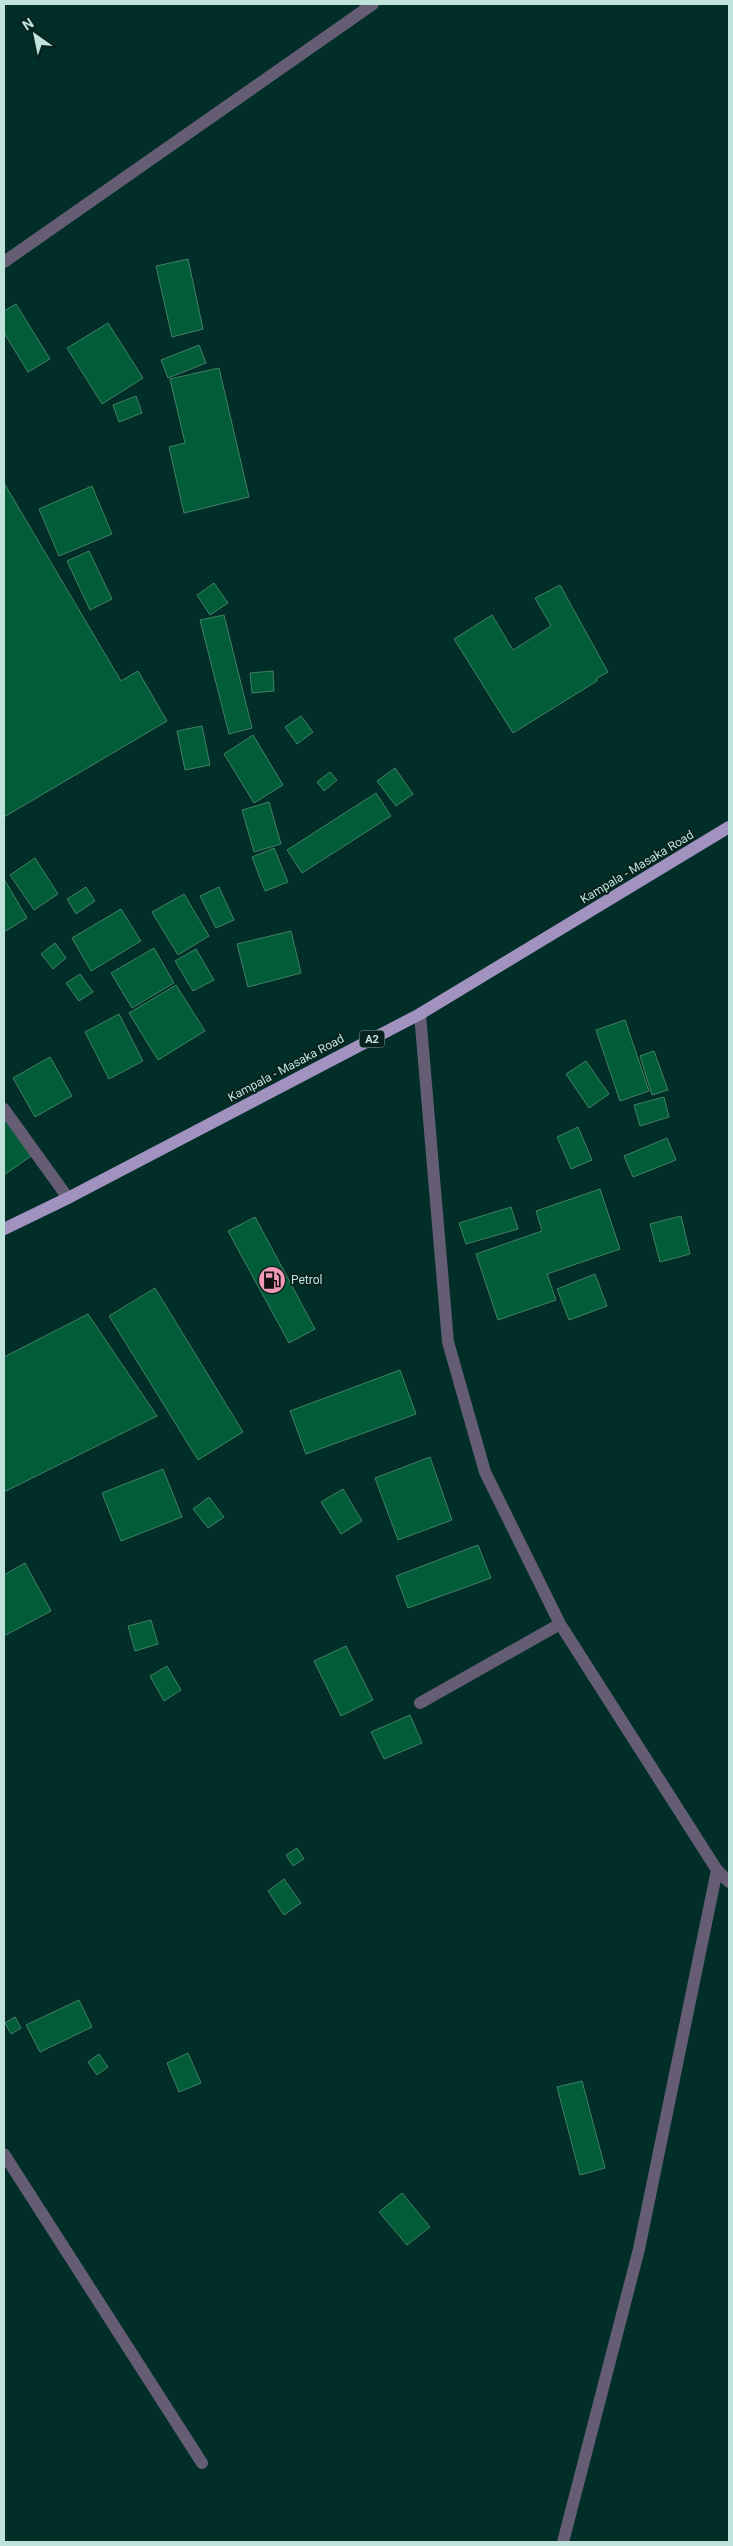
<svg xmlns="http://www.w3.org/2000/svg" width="733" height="2546" font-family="Roboto,sans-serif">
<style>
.building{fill:#015c3a;stroke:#438162}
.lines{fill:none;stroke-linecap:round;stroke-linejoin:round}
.minor{stroke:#645d73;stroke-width:12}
.major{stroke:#a192c0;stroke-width:12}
.labels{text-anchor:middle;stroke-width:4;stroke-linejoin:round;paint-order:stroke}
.shield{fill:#09221e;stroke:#88a9a2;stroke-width:1}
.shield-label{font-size:11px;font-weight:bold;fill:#bee3da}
.street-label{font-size:12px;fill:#bee3da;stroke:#09221e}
.poi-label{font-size:12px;fill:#bee3da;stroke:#09221e;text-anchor:start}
</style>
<rect width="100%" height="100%" fill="#012e28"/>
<!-- building -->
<path class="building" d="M188,259L203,329L172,337L156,266Z
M16,304L50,359L28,372L4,333V311Z
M108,323L143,378L102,404L67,348Z
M199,345L206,363L168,378L161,360Z
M219,368L249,497L184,513L169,447L185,443L170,379Z
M136,396L142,413L119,422L113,405Z
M4,483L121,681L138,671L167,721L4,817Z
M92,486L112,534L59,556L39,509Z
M89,551L112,599L90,610L67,561Z
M214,583L228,603L210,615L197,595Z
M560,585L608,672L596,679L597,681L513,733L454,639L492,615L513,650L551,626L535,598Z
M224,615L252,728L229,734L200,620Z
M273,671L274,691L252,693L250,673Z
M301,716L313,732L297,744L285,727Z
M202,726L210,765L185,770L177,731Z
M253,735L283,785L254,803L224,754Z
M395,768L413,794L396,806L377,781Z
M330,772L337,780L324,791L317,782Z
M376,793L391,816L302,873L287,850Z
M269,802L281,844L254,852L242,810Z
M274,848L288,882L265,891L252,857Z
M35,858L58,894L34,910L10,875Z
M4,879L27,918L4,932Z
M86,887L95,901L76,914L67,899Z
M219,887L234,920L216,928L200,896Z
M184,894L209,936L178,955L152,912Z
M121,909L141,941L91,971L72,938Z
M291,931L301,973L248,987L237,944Z
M55,943L66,958L53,969L41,954Z
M154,948L174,983L132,1008L111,973Z
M196,949L214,980L193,991L175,961Z
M80,974L93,992L79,1001L66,983Z
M176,985L205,1031L158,1060L129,1013Z
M119,1014L143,1061L109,1079L85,1032Z
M625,1020L649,1091L620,1101L596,1030Z
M654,1051L668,1090L652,1095L640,1056Z
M50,1057L72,1096L35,1117L13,1078Z
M586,1061L609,1094L589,1108L566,1074Z
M664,1097L669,1117L640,1126L634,1105Z
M6,1121L31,1156L4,1175V1123Z
M578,1127L592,1160L571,1169L557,1137Z
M667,1138L676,1160L633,1177L624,1156Z
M600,1189L620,1249L547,1274L556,1300L498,1320L476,1254L542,1231L536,1211Z
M511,1207L518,1229L466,1244L459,1223Z
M681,1216L690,1254L660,1262L650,1224Z
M255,1217L315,1329L289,1343L228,1231Z
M595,1274L607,1306L569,1320L557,1289Z
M155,1288L243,1432L198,1460L109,1316Z
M88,1314L157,1416L4,1492V1357Z
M400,1370L416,1414L306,1454L290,1411Z
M430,1457L452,1520L398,1540L375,1478Z
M163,1469L182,1517L121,1541L102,1493Z
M343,1489L362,1521L341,1534L321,1502Z
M209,1497L224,1517L208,1528L193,1509Z
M478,1545L491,1578L408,1608L396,1576Z
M25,1563L51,1611L4,1636V1575Z
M151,1620L158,1644L135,1651L128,1626Z
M346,1646L373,1700L341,1716L314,1661Z
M167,1666L181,1690L164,1701L150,1676Z
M410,1715L422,1743L384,1759L371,1732Z
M297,1848L304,1859L293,1866L286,1855Z
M284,1879L301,1903L284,1915L268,1891Z
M79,2000L92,2027L40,2052L26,2025Z
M15,2017L21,2028L11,2034L5,2023Z
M188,2053L201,2083L179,2092L167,2063Z
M99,2054L108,2067L97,2075L88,2062Z
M582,2081L605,2168L580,2175L557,2087Z
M402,2193L430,2227L407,2245L379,2212Z"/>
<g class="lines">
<!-- minor -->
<path class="minor" d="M4,262L373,4
M420,1014L448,1342L485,1472L560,1624L717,1870L729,1882
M4,1109L68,1198
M420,1703L560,1624
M4,2154L202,2463
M563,2542L639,2249L717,1870"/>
<!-- major -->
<path class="major" d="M4,1229L68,1198L420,1014L729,827"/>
</g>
<!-- icons -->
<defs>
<g id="fuel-disc" transform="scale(1.4375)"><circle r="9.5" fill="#f09ab4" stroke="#09221e"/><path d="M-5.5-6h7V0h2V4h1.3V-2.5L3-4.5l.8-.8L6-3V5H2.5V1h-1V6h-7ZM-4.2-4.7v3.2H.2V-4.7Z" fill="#111"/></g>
</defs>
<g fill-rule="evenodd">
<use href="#fuel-disc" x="272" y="1280"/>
</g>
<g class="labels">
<!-- shield labels -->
<rect class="shield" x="359.5" y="1030.5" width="25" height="17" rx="4"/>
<g class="shield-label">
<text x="372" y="1043">A2</text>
</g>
<!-- street labels -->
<g class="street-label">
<text transform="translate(637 867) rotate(-31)" y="4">Kampala - Masaka Road</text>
<text transform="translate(286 1068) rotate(-28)" y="4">Kampala - Masaka Road</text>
</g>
<!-- poi labels -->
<g class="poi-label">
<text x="291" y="1284">Petrol</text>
</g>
</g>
<!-- border -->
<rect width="733" height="2546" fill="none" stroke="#bee3da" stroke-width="10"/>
<!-- north arrow -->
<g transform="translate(35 35) rotate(327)" stroke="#09221e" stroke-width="4" paint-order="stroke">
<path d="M0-4L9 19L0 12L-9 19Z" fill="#bee3da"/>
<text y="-8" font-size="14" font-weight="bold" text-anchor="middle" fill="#bee3da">N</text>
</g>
</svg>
